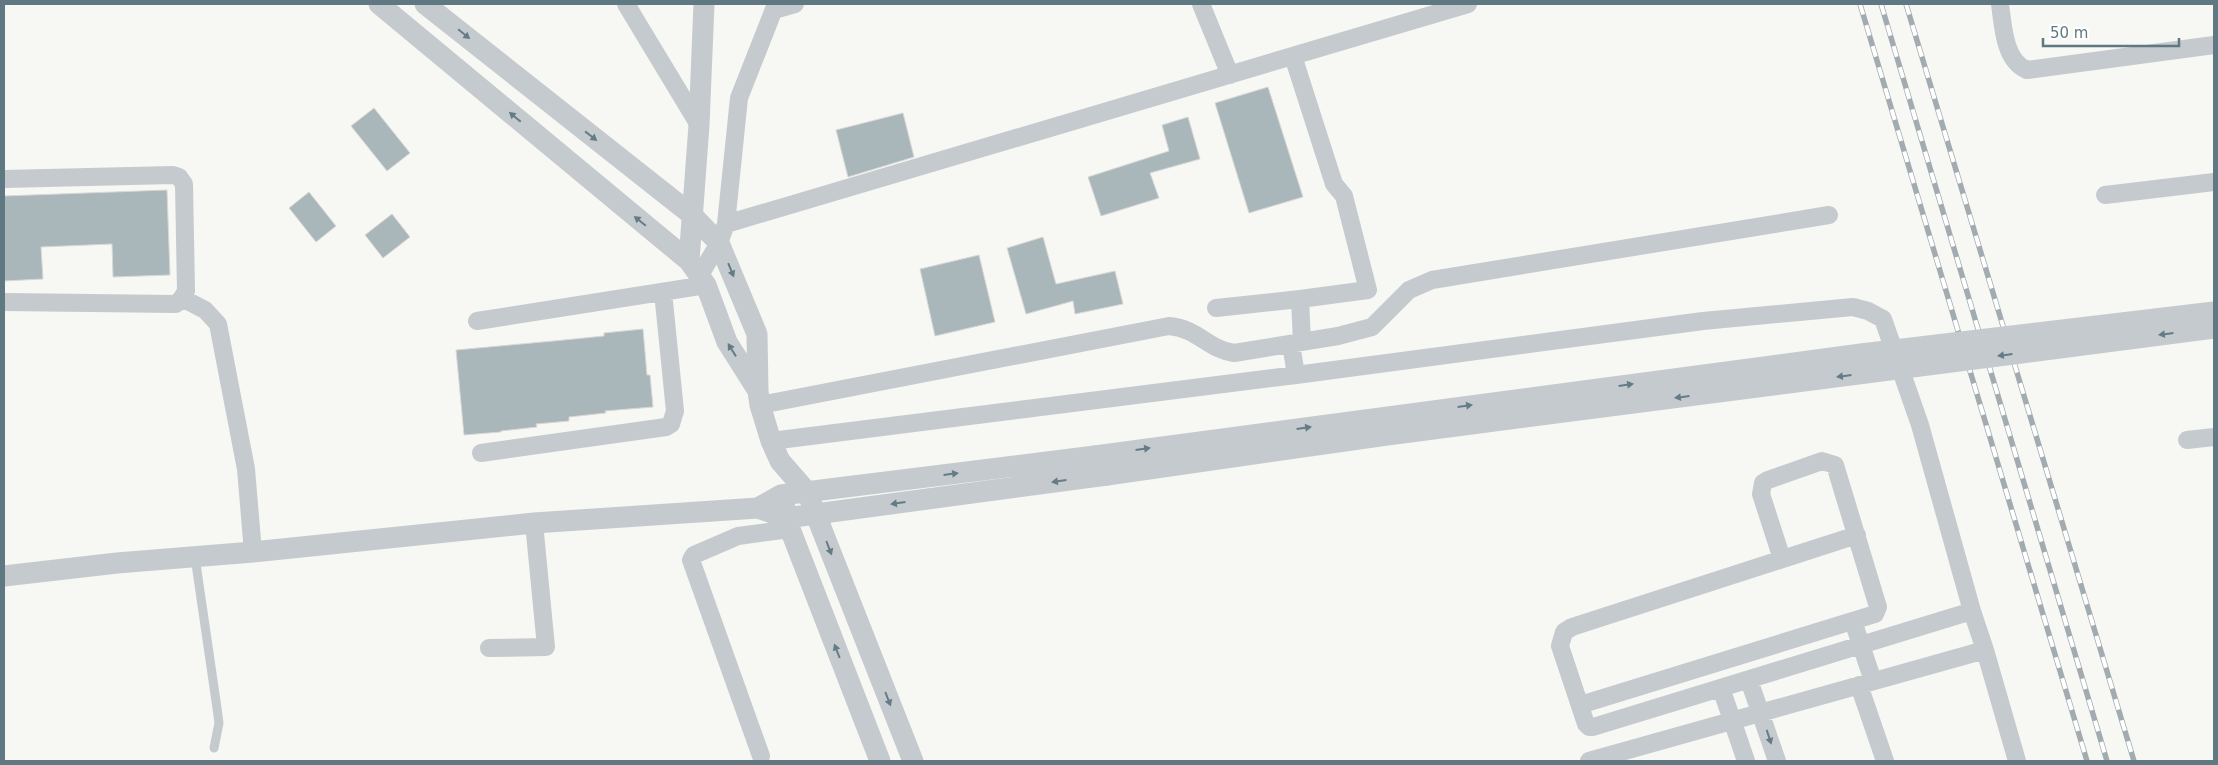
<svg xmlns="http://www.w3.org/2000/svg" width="2218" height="765" font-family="'DejaVu Sans',sans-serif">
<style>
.building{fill:#aab7ba;stroke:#d9d8d6}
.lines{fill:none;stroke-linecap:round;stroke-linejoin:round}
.service{stroke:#c4cacd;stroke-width:9}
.minor{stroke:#c4cacd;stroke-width:18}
.tertiary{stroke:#c4cacd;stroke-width:21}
.rail-casing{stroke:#a2acb0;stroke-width:5.5}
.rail{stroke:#fff;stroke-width:4;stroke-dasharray:11;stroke-linecap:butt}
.tertiary-bridge{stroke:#c4cacd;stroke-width:21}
.oneway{fill:#647c86}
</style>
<rect width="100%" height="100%" fill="#f7f7f4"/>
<!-- building -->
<path class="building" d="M1268,87L1303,197L1249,213L1215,103Z
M374,108L410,153L387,171L351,126Z
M903,113L914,157L848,177L836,130Z
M1188,117L1200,159L1150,173L1159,198L1101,216L1088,177L1169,151L1162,125Z
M167,190L170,275L113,277L112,244L41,247L43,279L4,281V196Z
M309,192L336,226L316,242L289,208Z
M392,214L410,237L383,258L365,235Z
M1043,237L1056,284L1115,271L1123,304L1075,314L1073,301L1026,314L1007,248Z
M979,255L995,322L935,336L920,269Z
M643,329L647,375H650L653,407L605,411L606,413L569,417V421L536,424L537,427L501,431V432L464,435L456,350L564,340L604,336V333Z"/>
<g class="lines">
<!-- service -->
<path class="service" d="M195,557L217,708L219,723L214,748"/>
<!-- minor -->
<path class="minor" d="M626,4L699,125
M1201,4L1230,75
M2000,4C2003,25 2004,61 2027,70L2214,45
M774,10L795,4
M1293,56L1334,184L1344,196L1368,290L1300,299L1302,342
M4,179L173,175L179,177L184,184L186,291L182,298L205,310L218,324L246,469L253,552
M2105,195L2214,182
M726,224L739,98L776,4
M700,275L719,243L726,224L1468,4
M4,302L176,304L182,298
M1216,308L1300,299
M477,321L706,285
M1291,344L1296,375
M760,405L1169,326C1199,329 1207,349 1234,353L1338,336L1372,327L1409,290L1432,280L1829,215
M2187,440L2214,437
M771,441L1296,375L1703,321L1853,307L1868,311L1883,319L1920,425L1972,611L1985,650L2017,761
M481,453L666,427L671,424L675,411L663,292
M1857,535L1572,627L1564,632L1560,646L1586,724L1589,727H1593L1972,611
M1853,621L1873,681
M489,648L546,647L534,523
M1749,680L1777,761
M1859,685L1885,761
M1721,688L1746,761
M1580,705L1875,614L1878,607L1835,465L1822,461L1768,480L1763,483L1761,494L1782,559
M761,756L691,560L694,555L738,536L790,529
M1589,761L1985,650"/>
<!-- tertiary -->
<path class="tertiary" d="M379,4L689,261L706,285L727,342L758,391
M425,4L692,215L719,243L757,334L758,391L760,405L771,441L780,461L807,492L913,761
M689,261L699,125L704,4
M784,504L790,529L880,761
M758,508L781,495L1095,456
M4,576L117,563L253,552L534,523L758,508L786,518L1107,475"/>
<!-- rail casing -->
<g class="rail-casing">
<path id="rail" d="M1860,4L2087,761
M1881,4L2107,761
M1906,4L2134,761"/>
</g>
<!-- rail -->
<use href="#rail" class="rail"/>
<!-- tertiary-bridge -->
<path class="tertiary-bridge" d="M1095,456L1861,354L2214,312
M1107,475L1387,435L2214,328"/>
</g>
<!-- one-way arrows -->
<defs><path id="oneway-solid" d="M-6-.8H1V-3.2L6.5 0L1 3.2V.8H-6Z" transform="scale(1.25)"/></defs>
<g class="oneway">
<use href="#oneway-solid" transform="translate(464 34) rotate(39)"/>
<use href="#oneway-solid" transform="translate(515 117) rotate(-140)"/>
<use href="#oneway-solid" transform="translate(591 136) rotate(38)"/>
<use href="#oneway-solid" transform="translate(640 221) rotate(-141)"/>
<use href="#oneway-solid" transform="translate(731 270) rotate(68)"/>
<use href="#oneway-solid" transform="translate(2166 334) rotate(173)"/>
<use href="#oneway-solid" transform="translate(732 350) rotate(-122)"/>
<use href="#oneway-solid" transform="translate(2005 355) rotate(173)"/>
<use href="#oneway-solid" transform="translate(1844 376) rotate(173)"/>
<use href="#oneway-solid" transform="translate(1626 385) rotate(-8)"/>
<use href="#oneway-solid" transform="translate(1682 397) rotate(173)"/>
<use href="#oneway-solid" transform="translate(1465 406) rotate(-8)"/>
<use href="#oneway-solid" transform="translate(1304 428) rotate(-8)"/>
<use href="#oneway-solid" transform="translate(1143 449) rotate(-8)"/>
<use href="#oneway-solid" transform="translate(951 474) rotate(-7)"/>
<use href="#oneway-solid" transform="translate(1059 481) rotate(172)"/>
<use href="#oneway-solid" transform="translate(898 503) rotate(172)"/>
<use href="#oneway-solid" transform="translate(829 548) rotate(69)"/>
<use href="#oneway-solid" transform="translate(837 651) rotate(-111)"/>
<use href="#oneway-solid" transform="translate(888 699) rotate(69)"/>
<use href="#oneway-solid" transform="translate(1769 737) rotate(72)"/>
</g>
<!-- border -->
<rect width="2218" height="765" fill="none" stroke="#5f7882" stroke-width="10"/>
<!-- scale -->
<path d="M2043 38v8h136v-8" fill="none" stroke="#5f7882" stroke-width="2.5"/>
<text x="2050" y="38" font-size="15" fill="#5f7882" stroke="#ffffff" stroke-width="4" paint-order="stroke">50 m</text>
</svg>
